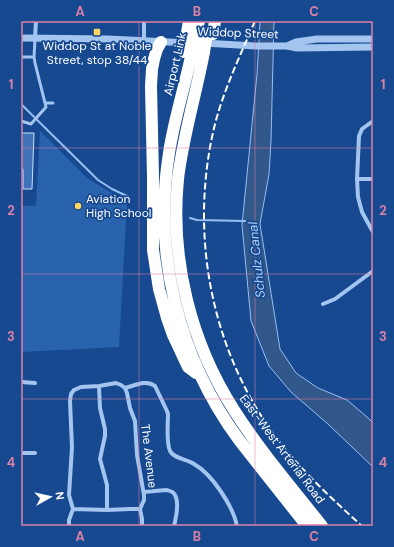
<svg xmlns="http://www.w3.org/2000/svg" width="394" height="547" font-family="'DM Sans',sans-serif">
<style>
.green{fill:#2963ae}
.water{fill:#31578b;stroke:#96bff3}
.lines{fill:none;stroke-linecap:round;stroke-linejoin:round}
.stream{stroke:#96bff3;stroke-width:2}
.building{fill:#3f73b9;stroke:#cadffb}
.service{stroke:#a3c5f0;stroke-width:3}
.minor{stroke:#a3c5f0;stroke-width:4}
.tertiary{stroke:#a3c5f0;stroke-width:7}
.motorway{stroke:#fff;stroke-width:12}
.rail{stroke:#fff;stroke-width:2;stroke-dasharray:7 3;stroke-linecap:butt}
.motorway-bridge{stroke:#fff;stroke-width:12}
.grid{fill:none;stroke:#dd80a5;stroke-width:1;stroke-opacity:0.55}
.poi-dot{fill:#ffd562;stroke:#164990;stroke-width:1.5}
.labels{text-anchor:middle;stroke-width:3.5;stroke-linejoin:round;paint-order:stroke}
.street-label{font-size:12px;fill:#fff;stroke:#164990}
.poi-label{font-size:12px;fill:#fff;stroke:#164990}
.water-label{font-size:13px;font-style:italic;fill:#afcff7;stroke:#164990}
.neatline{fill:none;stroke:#dd80a5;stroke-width:1.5}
.grid-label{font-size:13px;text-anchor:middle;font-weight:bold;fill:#dd80a5}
</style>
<rect width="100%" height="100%" fill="#164990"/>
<!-- green -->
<path class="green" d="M40,131L88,179L127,202L119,347L21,352V206H36Z"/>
<!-- water -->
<path class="water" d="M260,21H274L271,141L269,174L260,224L280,349L296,373L318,388L347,400L367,417L373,423V467L329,425L291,392L269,366L251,321L242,225L257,74Z"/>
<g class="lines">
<!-- stream -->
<path class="stream" d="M21,104L98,180L112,189L129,197
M190,218L197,220L245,221"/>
</g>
<!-- building -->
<path class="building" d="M21,133H34L32,189H23V169L21,168Z"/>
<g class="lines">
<!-- service -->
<path class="service" d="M21,57H34
M45,103H53
M21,121L31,124L46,107L35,63L34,57L35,39"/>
<!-- minor -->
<path class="minor" d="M35,38L36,21
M144,40V21
M373,121L362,129L359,136L357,179L358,197L362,212L373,232
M357,179H373
M323,304L335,299L373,271
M21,382L35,383
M99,386L100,408L105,429V436L103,445L100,459L107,485V510
M125,388L127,393L130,408L135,421L137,455L144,495V500L140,509L142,519V526
M21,453H35
M144,492L166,490C170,491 173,491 175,495C179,502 176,518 174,526
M73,509L107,510L130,509H140
M69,526V520L73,509L69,495L72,447L70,401L71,394L74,390L81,387L99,386L116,383L121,385L125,388C134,386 146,379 155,386L167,411L168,414C168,425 166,442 170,451C174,459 187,459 194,464C212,474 233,506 237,526"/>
<!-- tertiary -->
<path class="tertiary" d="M21,38L108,39L189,43
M203,43L256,46H287L297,48L373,47
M287,46L296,42L317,39H373"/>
<!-- motorway -->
<path class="motorway" d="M187,33L189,21
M196,33L199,21
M213,34L215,21
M161,42L157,49L154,59L152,69L151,86L153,177V250L159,289L167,318L173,335L188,367L196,373
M192,52C185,86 174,119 169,153C153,254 178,357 239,440L307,526
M204,52C196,95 183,136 178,179C170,260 191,343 234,410C260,451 292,488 322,526"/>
<!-- rail -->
<path class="rail" d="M255,21C240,56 223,91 214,128C189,235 211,352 278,440C303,472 332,499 362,526"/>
<!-- motorway-bridge -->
<path class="motorway-bridge" d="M184,52L187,33
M192,52L196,33
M204,52L207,33"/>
</g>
<!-- grid -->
<path class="grid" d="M139,21V526M255,21V526M21,148H373M21,274H373M21,399H373"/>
<!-- markers -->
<g class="poi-dot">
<rect x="93" y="28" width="8" height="8" rx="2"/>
<circle cx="78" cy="206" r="4"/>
</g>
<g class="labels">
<!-- street labels -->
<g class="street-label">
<text transform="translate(238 33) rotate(2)" y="4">Widdop Street</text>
<text transform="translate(175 64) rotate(-77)" y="4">Airport Link</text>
<text transform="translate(282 449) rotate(53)" y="4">East-West Arterial Road</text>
<text transform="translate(149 456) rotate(83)" y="4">The Avenue</text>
</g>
<!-- poi labels -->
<g class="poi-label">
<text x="97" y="50">Widdop St at Noble<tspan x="97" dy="14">Street, stop 38/44</tspan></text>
<text x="86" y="203" text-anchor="start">Aviation<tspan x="86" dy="14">High School</tspan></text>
</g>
<!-- water labels -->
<g class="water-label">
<text transform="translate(256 260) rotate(-96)" y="5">Schulz Canal</text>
</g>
</g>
<!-- border -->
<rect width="394" height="547" fill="none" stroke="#164990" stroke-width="44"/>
<!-- north arrow -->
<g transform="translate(50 497) rotate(82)" stroke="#164990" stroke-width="3" paint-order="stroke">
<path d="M0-3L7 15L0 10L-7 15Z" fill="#ffffff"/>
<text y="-6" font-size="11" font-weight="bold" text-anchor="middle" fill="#ffffff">N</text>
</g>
<rect x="22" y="22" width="350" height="503" class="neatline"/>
<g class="grid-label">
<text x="80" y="16">A</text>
<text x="197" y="16">B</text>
<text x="314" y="16">C</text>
<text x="11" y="89">1</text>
<text x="383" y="89">1</text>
<text x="11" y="215">2</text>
<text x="383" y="215">2</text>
<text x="11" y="341">3</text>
<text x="383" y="341">3</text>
<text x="11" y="467">4</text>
<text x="383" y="467">4</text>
<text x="80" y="541">A</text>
<text x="197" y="541">B</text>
<text x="314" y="541">C</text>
</g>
</svg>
